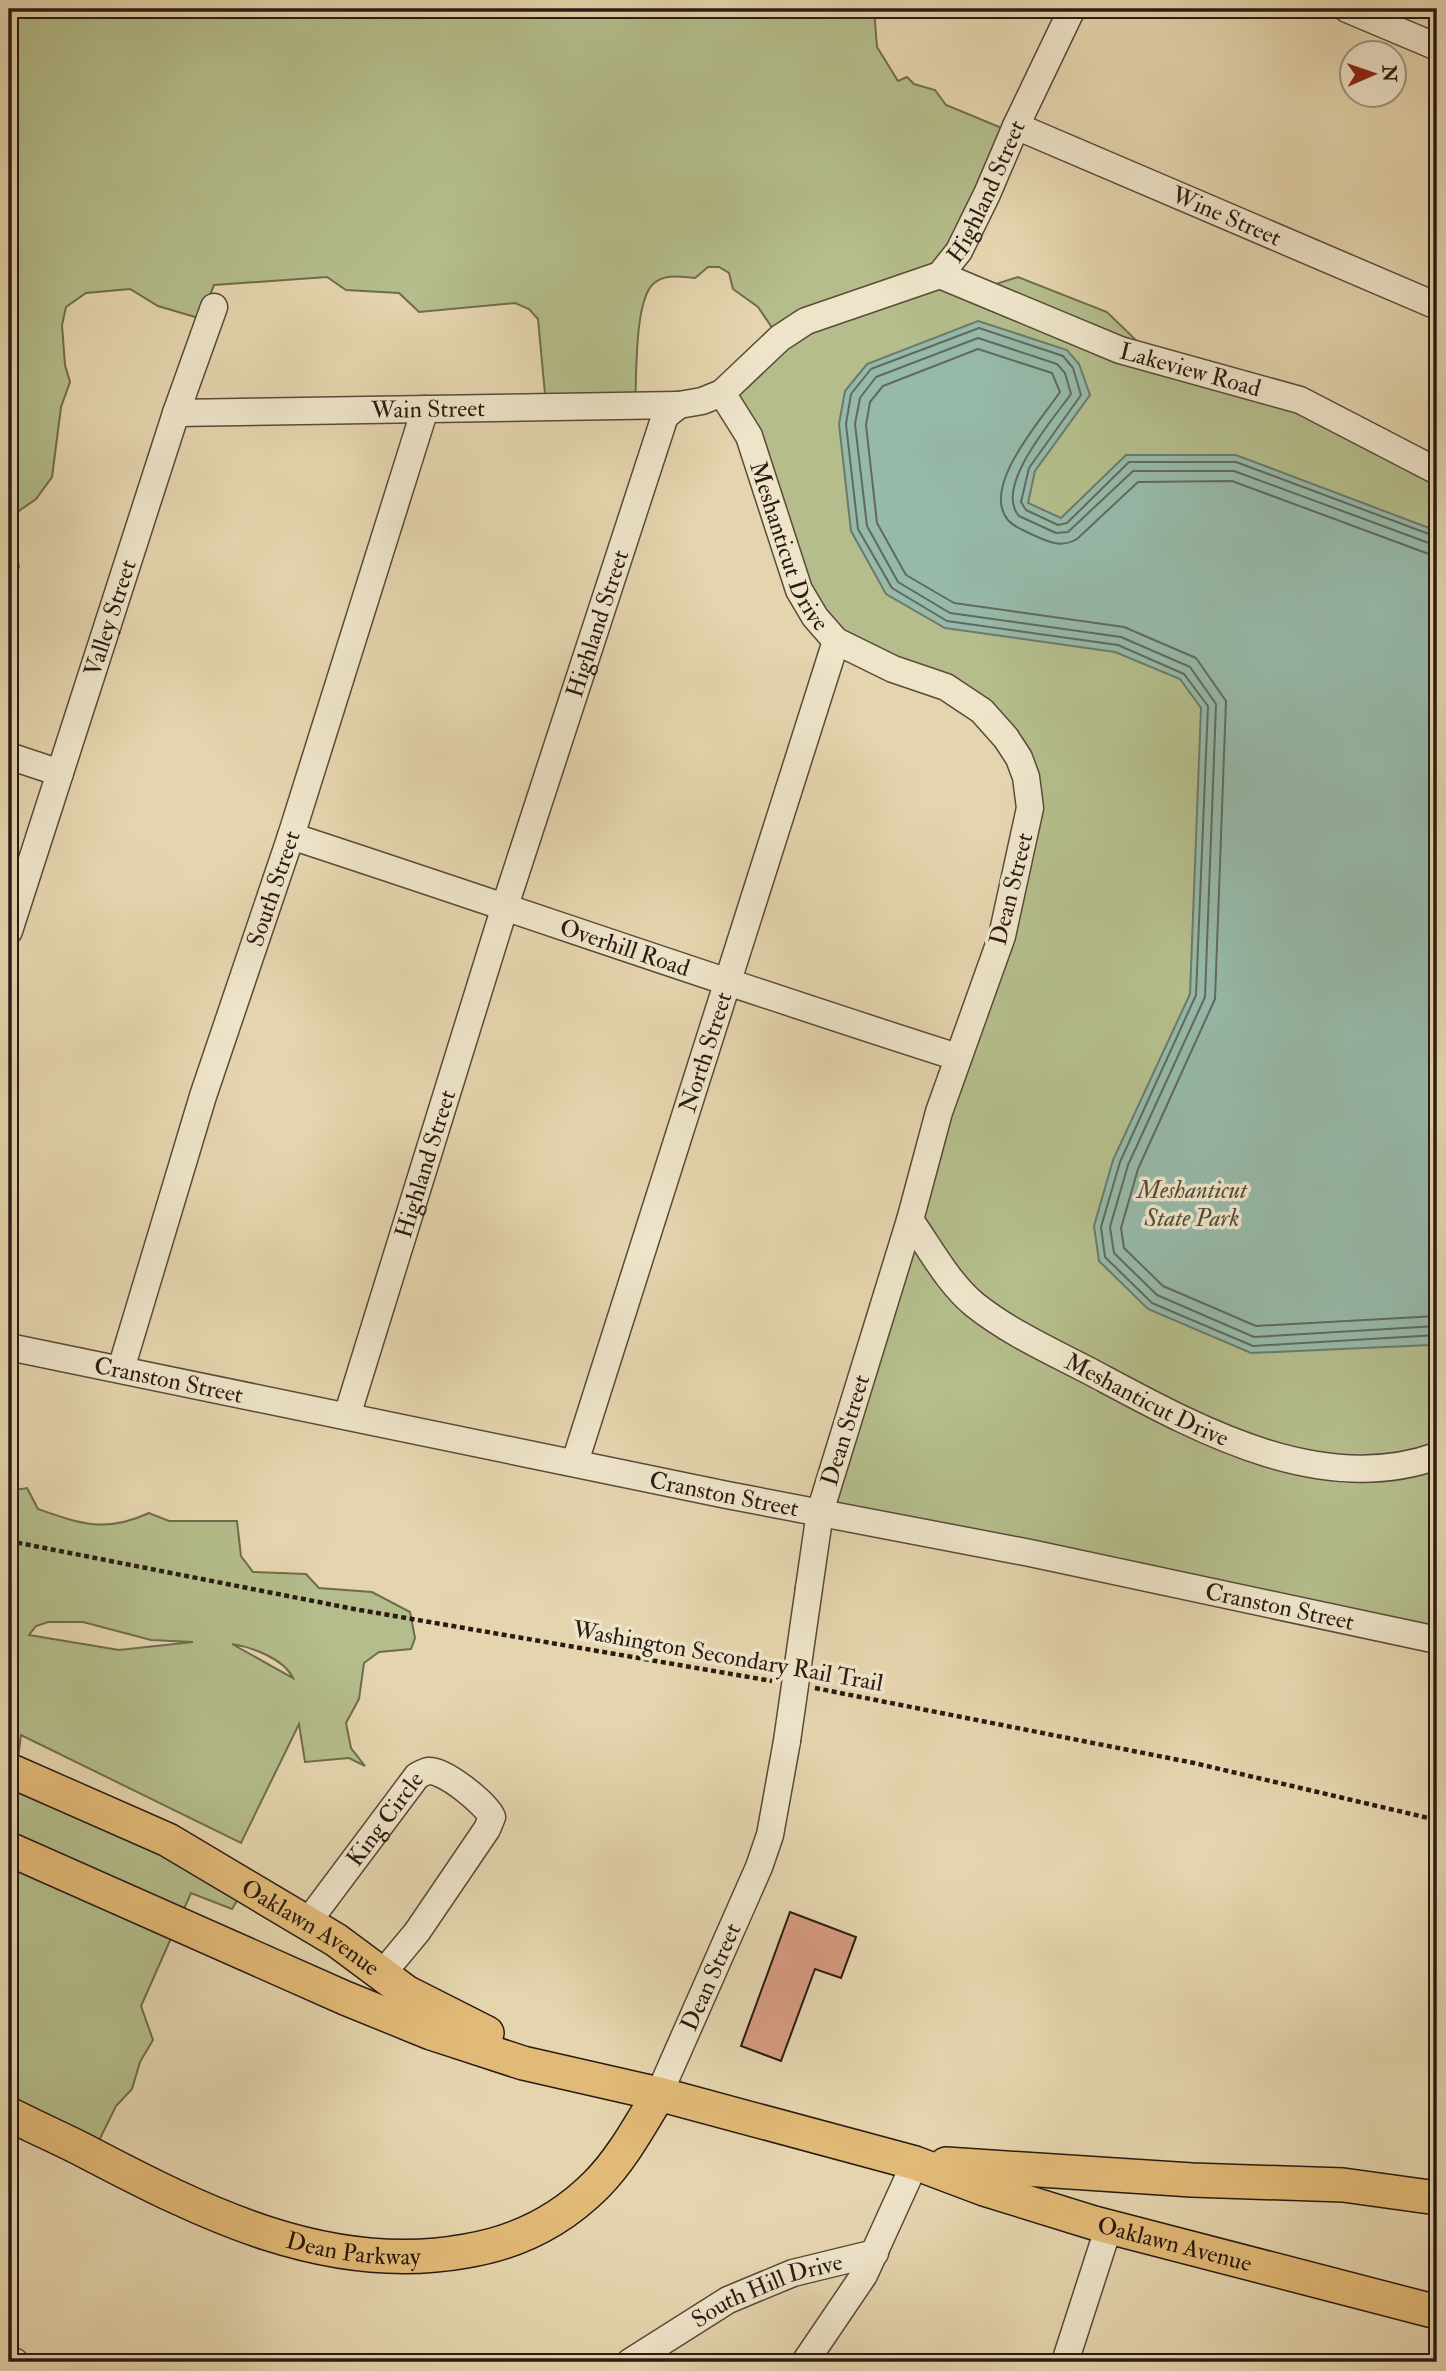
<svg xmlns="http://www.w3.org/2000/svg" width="1446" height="2371" font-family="'IM FELL Double Pica',serif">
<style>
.green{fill:#b4bd8b;stroke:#6f6c4e;stroke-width:2;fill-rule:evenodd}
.water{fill:#96b9a9;stroke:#6b7a6d;stroke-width:2}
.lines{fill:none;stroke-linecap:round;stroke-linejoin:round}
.shore{stroke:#606a5e;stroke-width:2}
.building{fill:#d69b82;stroke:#2a1b12;stroke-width:2}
.minor-casing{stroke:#594a39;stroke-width:29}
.major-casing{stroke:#2a1b12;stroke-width:36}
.path{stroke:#2a1b12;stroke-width:4.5;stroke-dasharray:5 3.5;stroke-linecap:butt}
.minor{stroke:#eee4ca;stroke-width:26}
.major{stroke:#e2ba77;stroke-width:33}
.minor-bridge-casing{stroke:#594a39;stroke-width:29;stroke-linecap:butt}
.minor-bridge{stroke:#eee4ca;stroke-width:26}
.labels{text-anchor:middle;stroke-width:7;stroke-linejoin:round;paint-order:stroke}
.street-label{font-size:24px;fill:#2a1b12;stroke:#eee4ca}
.park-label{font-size:24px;font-style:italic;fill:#534c36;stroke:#eee4ca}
</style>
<rect width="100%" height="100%" fill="#e5d5ae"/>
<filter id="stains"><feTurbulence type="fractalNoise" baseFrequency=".00286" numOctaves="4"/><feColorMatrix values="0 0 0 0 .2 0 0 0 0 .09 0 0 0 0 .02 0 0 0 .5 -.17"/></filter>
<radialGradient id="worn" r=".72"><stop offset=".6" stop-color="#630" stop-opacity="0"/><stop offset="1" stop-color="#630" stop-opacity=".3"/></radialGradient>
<!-- green -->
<path class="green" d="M9,9H874L877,47L898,81L907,77L914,84L935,90L946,105L1014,133L946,271L977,290L1018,277L1107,312L1144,348L1437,471V1628L829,1515L1031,811L999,727L832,634L726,395L777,335L758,307L733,289L729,273L719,267H708L695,278C681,277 665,273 653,284C634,303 637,376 635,404L546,405L538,319L529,309L515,303L419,312L399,293L346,290L327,277L214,285L201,317H195L158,306L130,289L86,293L66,307L62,325L65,365L70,382L61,407L52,477L36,499L16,513L12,535L19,567L9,586Z
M27,1488L38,1509C81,1524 106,1533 149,1513L169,1521H237L241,1556L253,1572L306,1574L319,1588L372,1592L410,1612L415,1638L411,1649L379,1652L364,1663L359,1699L346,1723L351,1748L365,1766L349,1758L305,1762L299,1724L241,1843L21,1735L17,1767L244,1889L232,1909L191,1893L141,2006L153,2040L140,2062L132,2089L116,2106L93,2153L9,2113V1491ZM48,1622H83L151,1640L193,1642L119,1650L29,1635L36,1626ZM232,1644C252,1647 284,1659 293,1678Z"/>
<!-- water -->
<path class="water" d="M978,321L1067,350L1079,364L1090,395L1035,471L1028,503L1061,518L1126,455H1236L1437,531V1341L1430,1345L1251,1353L1148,1309L1099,1261L1094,1226L1113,1160L1190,994L1201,708L1180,679L1115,652L945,628L886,594L851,531L839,424L845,391L867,364Z"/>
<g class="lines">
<!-- shore -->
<path class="shore" d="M1437,537L1236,462H1129L1067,523L1058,525L1026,510L1021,502L1029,468L1081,395L1073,368L1063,356L979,328L871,369L851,394L846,424L858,529L892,588L947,621L1118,645L1184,674L1208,706L1196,995L1120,1162L1101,1227L1105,1257L1152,1303L1253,1346L1437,1335
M1437,546L1234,471H1133L1068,532L1056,533L1019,516C993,487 1054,418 1071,394L1065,373L1057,364L978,338L876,377L860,398L855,424L867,526L898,582L950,613L1121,637L1190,667L1216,704L1205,997L1128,1165L1110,1227L1114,1253L1157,1295L1254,1337L1437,1326
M1437,557L1232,481L1138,482L1077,539C1060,549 1047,541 1031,534C1023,530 1014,527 1008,520C980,487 1042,419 1060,392L1052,373L978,349L883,386L870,402L866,425L877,523L906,575L954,603L1124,627L1196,658L1226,701L1215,999L1138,1169L1121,1228L1124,1248L1163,1286L1256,1326L1437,1316"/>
</g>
<!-- building -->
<path class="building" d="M790,1912L856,1937L841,1978L815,1969L781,2061L741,2046Z"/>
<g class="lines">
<!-- minor casing -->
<g class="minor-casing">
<g id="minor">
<path d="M1347,9L1437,47"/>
<path id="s1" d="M1016,126L1437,306"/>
<path id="s2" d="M940,275L1120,350L1300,400L1437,471"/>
<path id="s3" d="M722,393L749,436L799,590L815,617L836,641L893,669L946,687L982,711L1006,738L1019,758L1026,777L1030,808L1002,936L939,1112L910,1220L820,1512L809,1588"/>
<path id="s4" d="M176,413L679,405"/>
<path d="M9,756L60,773"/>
<path id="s5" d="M291,836C514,909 734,986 957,1057"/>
<path id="s6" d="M9,931L176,413L214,307"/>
<path id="s7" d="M910,1220C930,1248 948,1283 975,1305C1010,1333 1055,1353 1095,1374C1196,1428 1320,1498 1437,1456"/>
<path id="s8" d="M9,1347L727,1495L1030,1553L1437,1640"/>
<path id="s9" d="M121,1369L203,1096L291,836L425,409"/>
<path id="s10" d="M347,1416L505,906L665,416L679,405L702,401L722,393L780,338L806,321L940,275L959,251L987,194L1016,126L1072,9"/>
<path id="s11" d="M575,1462L836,641"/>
<path id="s12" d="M307,1923L417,1776C418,1775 427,1771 428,1771C444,1769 486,1804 492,1817L487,1829L417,1932L382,1974"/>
<path id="s13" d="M659,2094L759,1867L770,1835L787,1741"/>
<path d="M9,2359L15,2362"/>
<path id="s14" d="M630,2362L728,2300L793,2273L875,2253"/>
<path d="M805,2362L864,2275L915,2163"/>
<path d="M1065,2362L1109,2226"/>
</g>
</g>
<!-- major casing -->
<g class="major-casing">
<g id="major">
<path id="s15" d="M9,1770L168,1840L336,1940L406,1992L487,2033"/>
<path id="s16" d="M9,1849L345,1998L431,2033L523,2063L659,2094L915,2163L984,2189L1094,2223L1437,2312"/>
<path id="s17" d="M9,2114C34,2127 60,2138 85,2151C203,2213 328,2276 466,2251C515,2243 560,2221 596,2185C622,2159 640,2125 659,2094"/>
<path d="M946,2164L1192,2180L1343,2185L1437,2198"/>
</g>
</g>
<!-- path -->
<path class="path" d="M9,1541L354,1609L772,1681
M815,1688L1194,1763L1437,1820"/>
<!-- minor -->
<use href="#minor" class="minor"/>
<!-- major -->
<use href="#major" class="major"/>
<!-- minor-bridge casing -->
<g class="minor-bridge-casing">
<path id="minor-bridge" d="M787,1741L809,1588"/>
</g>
<!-- minor-bridge -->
<use href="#minor-bridge" class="minor-bridge"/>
</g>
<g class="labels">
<!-- street labels -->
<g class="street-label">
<text dy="8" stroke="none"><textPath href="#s10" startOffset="1461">Highland Street</textPath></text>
<text dy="8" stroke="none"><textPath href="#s1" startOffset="229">Wine Street</textPath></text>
<text dy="8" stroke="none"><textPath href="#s2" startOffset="268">Lakeview Road</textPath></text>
<text dy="8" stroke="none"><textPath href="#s4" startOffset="252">Wain Street</textPath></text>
<text dy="8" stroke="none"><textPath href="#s3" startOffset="168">Meshanticut Drive</textPath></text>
<text dy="8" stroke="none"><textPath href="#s6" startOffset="329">Valley Street</textPath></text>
<text dy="8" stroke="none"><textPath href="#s10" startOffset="831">Highland Street</textPath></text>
<text dy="8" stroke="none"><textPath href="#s9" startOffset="504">South Street</textPath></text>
<text transform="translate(1011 889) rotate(-76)" y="8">Dean Street</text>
<text dy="8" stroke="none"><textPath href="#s5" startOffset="352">Overhill Road</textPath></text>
<text dy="8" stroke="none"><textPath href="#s11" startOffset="430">North Street</textPath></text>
<text dy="8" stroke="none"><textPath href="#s10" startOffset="264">Highland Street</textPath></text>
<text dy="8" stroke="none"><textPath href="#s8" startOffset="163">Cranston Street</textPath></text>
<text dy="8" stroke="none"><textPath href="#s7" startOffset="304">Meshanticut Drive</textPath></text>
<text transform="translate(845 1430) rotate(-73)" y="8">Dean Street</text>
<text dy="8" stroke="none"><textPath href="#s8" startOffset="730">Cranston Street</textPath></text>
<text dy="8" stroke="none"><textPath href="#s8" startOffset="1297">Cranston Street</textPath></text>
<text transform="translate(728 1656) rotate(10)" y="8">Washington Secondary Rail Trail</text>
<text dy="8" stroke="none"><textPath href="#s12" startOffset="130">King Circle</textPath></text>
<text dy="8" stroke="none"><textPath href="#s15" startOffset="341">Oaklawn Avenue</textPath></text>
<text dy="8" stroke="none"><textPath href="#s13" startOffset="128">Dean Street</textPath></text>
<text dy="8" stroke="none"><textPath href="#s16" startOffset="1234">Oaklawn Avenue</textPath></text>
<text dy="8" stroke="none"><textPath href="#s17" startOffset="373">Dean Parkway</textPath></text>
<text dy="8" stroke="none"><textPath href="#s14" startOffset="156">South Hill Drive</textPath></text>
</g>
<!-- park labels -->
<g class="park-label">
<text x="1192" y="1198">Meshanticut<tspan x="1192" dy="28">State Park</tspan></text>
</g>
</g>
<!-- margin -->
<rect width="1446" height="2371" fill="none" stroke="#e5d5ae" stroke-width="35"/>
<rect x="10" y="10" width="1425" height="2350" fill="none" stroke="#2a1b12" stroke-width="3.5"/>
<rect x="18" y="18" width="1411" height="2336" fill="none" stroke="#2a1b12" stroke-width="2"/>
<!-- north arrow -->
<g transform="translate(1373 74) rotate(88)"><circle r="33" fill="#eee4ca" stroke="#a09480" stroke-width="2"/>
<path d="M0-5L12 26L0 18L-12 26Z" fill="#8f2418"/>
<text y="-10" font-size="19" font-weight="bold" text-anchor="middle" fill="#2a1b12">N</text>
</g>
<rect width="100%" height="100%" filter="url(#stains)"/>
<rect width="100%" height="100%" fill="url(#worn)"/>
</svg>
